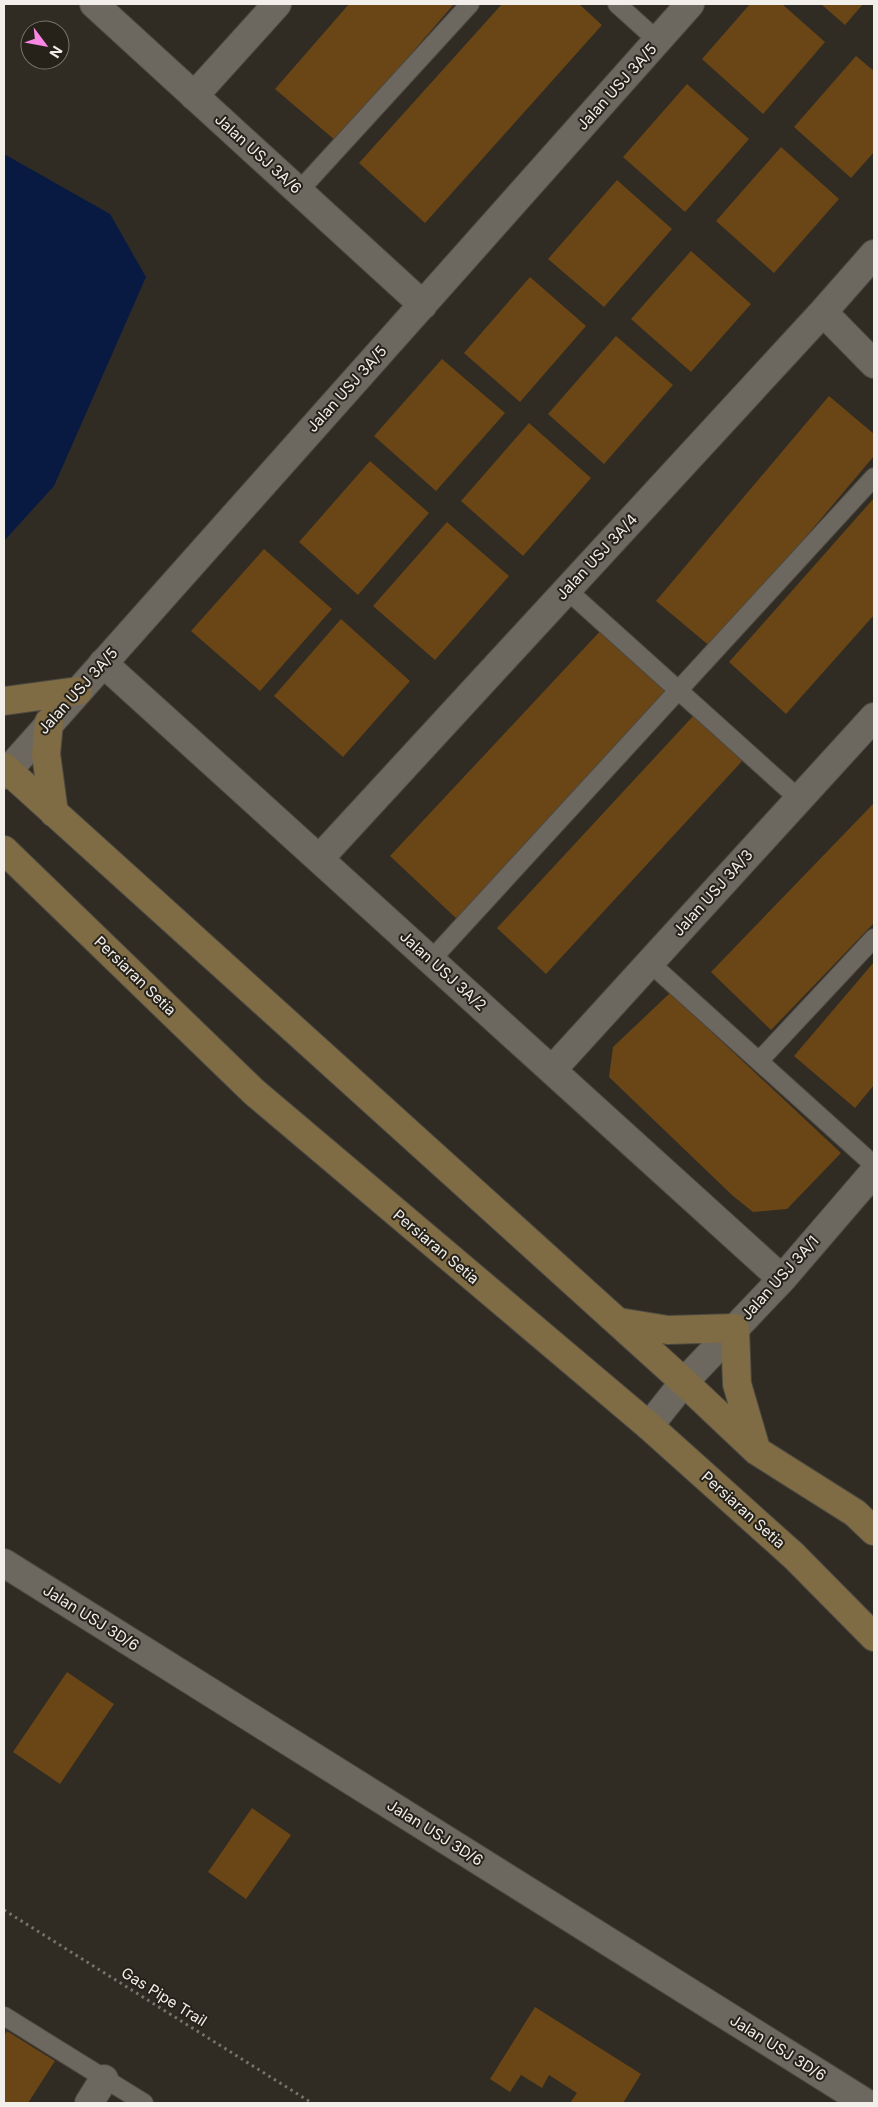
<svg xmlns="http://www.w3.org/2000/svg" width="878" height="2107" font-family="Inter,sans-serif">
<style>
.water{fill:#081a42}
.building{fill:#6a4515}
.lines{fill:none;stroke-linecap:round;stroke-linejoin:round}
.service-casing{stroke:#4c4942;stroke-width:20}
.minor-casing{stroke:#4c4942;stroke-width:30}
.secondary-casing{stroke:#4c4942;stroke-width:30}
.path{stroke:#77736c;stroke-width:3;stroke-dasharray:2.5 4;stroke-linecap:butt}
.service{stroke:#6d685f;stroke-width:18}
.minor{stroke:#6d685f;stroke-width:28}
.secondary{stroke:#7f6c45;stroke-width:28}
.labels{text-anchor:middle;stroke-width:4;stroke-linejoin:round;paint-order:stroke}
.street-label{font-size:15px;fill:#f2efea;stroke:#26221a}
</style>
<rect width="100%" height="100%" fill="#302c24"/>
<!-- water -->
<path class="water" d="M4,154L110,214L146,277L54,486L4,541Z"/>
<!-- building -->
<path class="building" d="M349,4H454L336,141L275,89Z
M502,4H579L602,25L425,223L359,163Z
M750,4H782L825,42L763,114L702,59Z
M821,4H863L845,25Z
M856,56L874,71V152L851,178L794,127Z
M687,84L749,139L685,212L623,157Z
M781,147L839,199L774,273L716,221Z
M617,180L672,229L604,307L548,259Z
M691,251L751,304L691,372L631,319Z
M530,277L586,326L520,402L464,353Z
M616,336L673,385L604,464L548,414Z
M442,359L505,413L436,491L374,436Z
M829,396L874,434V456L712,648L656,601Z
M529,423L591,478L523,556L461,501Z
M370,461L429,513L358,595L299,542Z
M874,498V615L786,714L729,662Z
M447,522L509,576L435,660L373,606Z
M264,549L332,609L260,691L191,631Z
M341,619L410,681L343,757L274,696Z
M604,627L672,691L458,920L390,856Z
M695,714L744,759L546,974L497,928Z
M874,803V923L771,1030L711,972Z
M874,962V1085L855,1108L794,1056Z
M670,993L841,1153L787,1209L753,1212L733,1196L609,1077L613,1047Z
M67,1672L114,1704L60,1784L13,1752Z
M252,1808L291,1835L246,1899L208,1872Z
M535,2007L641,2074L623,2103H570L577,2093L549,2075L542,2088L521,2075L510,2092L490,2079Z
M7,2031L55,2061L28,2103H4V2036Z"/>
<g class="lines">
<!-- service casing -->
<g class="service-casing">
<path id="service" d="M617,4L658,41
M299,191L470,4
M567,590L799,799
M431,960L874,477
M650,963L874,1165
M759,1061L874,938
M4,2016L144,2103"/>
</g>
<!-- minor casing -->
<g class="minor-casing">
<path id="minor" d="M94,4L423,305
M194,96L277,4
M823,312L874,364
M103,663L782,1279
M4,775L690,4
M319,859L823,312L874,254
M552,1070L874,717
M649,1426L684,1382L782,1279L874,1172
M4,1563L866,2103
M89,2103L104,2079"/>
</g>
<!-- secondary casing -->
<g class="secondary-casing">
<path id="secondary" d="M4,701L78,691
M49,722L46,754L54,813
M4,767L684,1382L757,1451L855,1513L874,1531
M4,850L254,1092L649,1426L794,1556L874,1637
M619,1322L668,1330L735,1328L737,1384L756,1449"/>
</g>
<!-- path -->
<path class="path" d="M4,1910L312,2103"/>
<!-- service -->
<use href="#service" class="service"/>
<!-- minor -->
<use href="#minor" class="minor"/>
<!-- secondary -->
<use href="#secondary" class="secondary"/>
</g>
<g class="labels">
<!-- street labels -->
<g class="street-label">
<text transform="translate(617 87) rotate(-48)" y="5">Jalan USJ 3A/5</text>
<text transform="translate(258 154) rotate(42)" y="5">Jalan USJ 3A/6</text>
<text transform="translate(347 389) rotate(-48)" y="5">Jalan USJ 3A/5</text>
<text transform="translate(597 557) rotate(-47)" y="5">Jalan USJ 3A/4</text>
<text transform="translate(78 691) rotate(-48)" y="5">Jalan USJ 3A/5</text>
<text transform="translate(713 893) rotate(-48)" y="5">Jalan USJ 3A/3</text>
<text transform="translate(443 971) rotate(42)" y="5">Jalan USJ 3A/2</text>
<text transform="translate(135 976) rotate(44)" y="5">Persiaran Setia</text>
<text transform="translate(436 1247) rotate(40)" y="5">Persiaran Setia</text>
<text transform="translate(780 1278) rotate(-48)" y="5">Jalan USJ 3A/1</text>
<text transform="translate(743 1510) rotate(42)" y="5">Persiaran Setia</text>
<text transform="translate(91 1618) rotate(32)" y="5">Jalan USJ 3D/6</text>
<text transform="translate(435 1833) rotate(32)" y="5">Jalan USJ 3D/6</text>
<text transform="translate(164 1997) rotate(32)" y="5">Gas Pipe Trail</text>
<text transform="translate(778 2048) rotate(32)" y="5">Jalan USJ 3D/6</text>
</g>
</g>
<!-- border -->
<rect width="878" height="2107" fill="none" stroke="#f2efea" stroke-width="10"/>
<!-- north arrow -->
<g transform="translate(45 45) rotate(122)"><circle r="24" fill="#26221a" stroke="#78746d"/>
<path d="M0-4L9 19L0 12L-9 19Z" fill="#fb87e5"/>
<text y="-8" font-size="14" font-weight="bold" text-anchor="middle" fill="#f2efea">N</text>
</g>
</svg>
